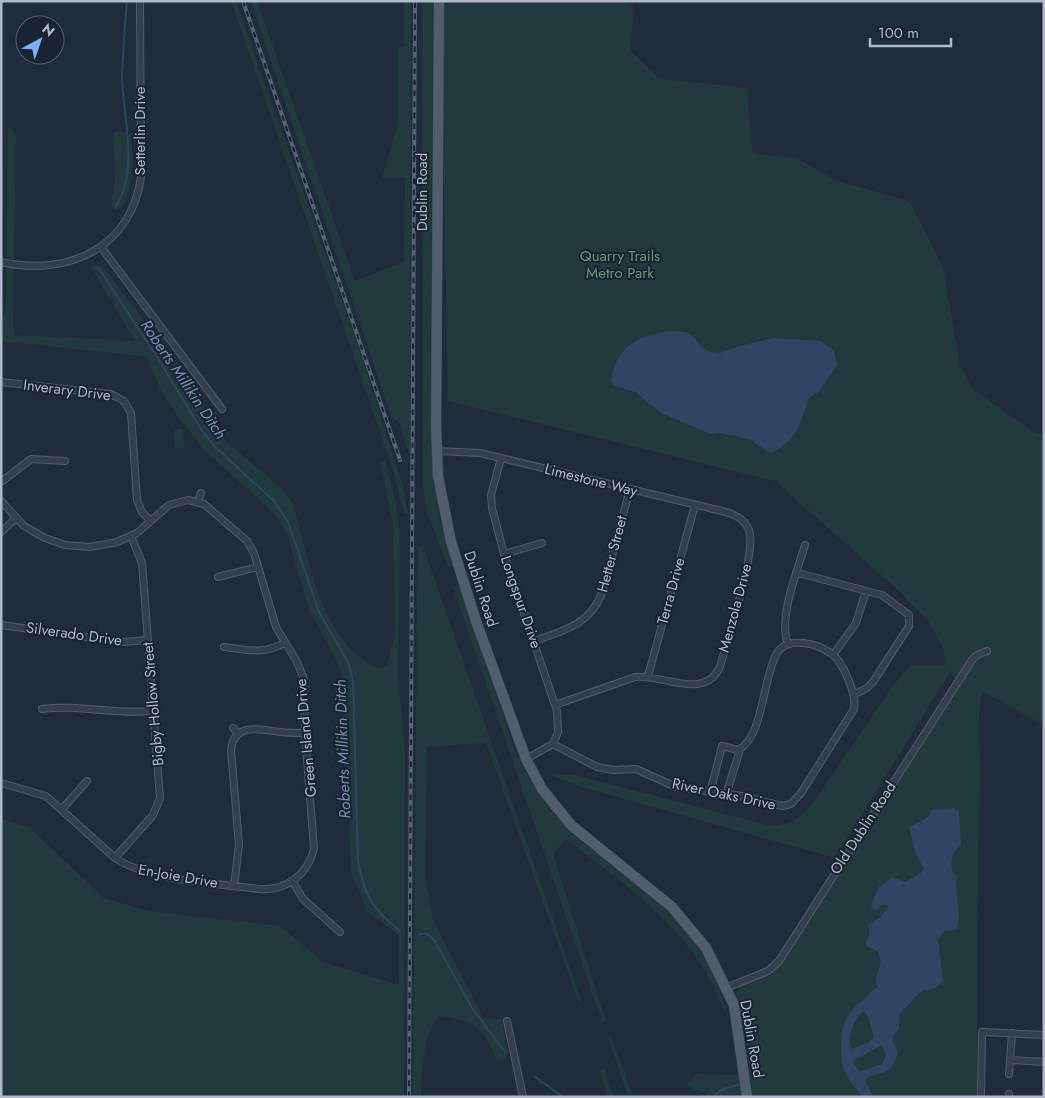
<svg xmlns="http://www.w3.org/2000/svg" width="1045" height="1098" font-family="Jost,sans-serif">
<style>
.green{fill:#223a3d}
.water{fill:#304563;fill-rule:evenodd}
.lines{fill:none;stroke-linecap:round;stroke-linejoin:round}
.stream{stroke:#304563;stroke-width:2}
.minor-casing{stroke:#525c6a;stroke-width:8}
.primary-casing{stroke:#3d4755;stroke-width:11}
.minor{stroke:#343e4c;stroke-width:6}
.primary{stroke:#515d6d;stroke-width:10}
.rail-casing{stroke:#556274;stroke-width:4}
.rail{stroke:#192331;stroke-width:2;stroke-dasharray:5.5;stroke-linecap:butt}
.labels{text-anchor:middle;stroke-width:4;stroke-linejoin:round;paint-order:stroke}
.street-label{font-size:15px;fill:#afb9c8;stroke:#192331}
.park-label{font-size:15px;fill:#639c70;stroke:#192331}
.water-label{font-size:16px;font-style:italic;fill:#748eb3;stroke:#192331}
</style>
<rect width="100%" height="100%" fill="#202c3c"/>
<!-- green -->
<path class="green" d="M231,1H236L362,358L403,486L408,513L404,514L392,467Z
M251,1H257L355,281L404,262L405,178H382L398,123V47H404V1H411L410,454L404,440L400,423L391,416Z
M422,1H433L430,406L434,485L440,522L452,567H448L427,512L423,487Z
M444,1H623L634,7L630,50L660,79L747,88L753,154L795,157L837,181L909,201L943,268L960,365L973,389L1032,431L1044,435V725L982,691C976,720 981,752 980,782C976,887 978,992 977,1097H753L743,1023L736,995L740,986L769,973L959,685L950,672L835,858L585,788L548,774L575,775L771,826L790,823L808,810L892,687L910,666H945L943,647L928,621L897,589L775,481L448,401L442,85Z
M10,127L16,135L13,326L15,335L135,341L92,269L96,265L104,268L199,391L207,416L217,433L286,493L294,507C310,563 321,643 379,669L387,666L395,633L393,525L380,462L385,460L397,508L400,541L398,675L405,752L404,1097H1V819L29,827L104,898L149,911L280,926L323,962L399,985V935L368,912L351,872L343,678L337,662L309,610L287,533L274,513L203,449L176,414L161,390L148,359L143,356L1,341V319L6,310L8,128Z
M116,131L131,134C134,164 134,179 123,206L115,210L111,205L115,180L113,134Z
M174,429H183L184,448L175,449Z
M423,546L582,1002L579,1003L486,743L427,747L425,875L433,921L484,1018L501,1019L508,1052L505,1060H497C484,1028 476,1021 441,1016C422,1028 422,1076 421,1097H413L417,597L418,547Z
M459,585L515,751C528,780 546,807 569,830C609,867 659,893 692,938C711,963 720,991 730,1021C720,1001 711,978 698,960C664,910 613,876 566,839L553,854L606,1021L602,1022L453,587Z
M611,1036L633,1096L634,1097H628L608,1037Z
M604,1068L614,1097H608L599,1070Z
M696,1074L739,1075L742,1097H705L707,1094L686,1086Z"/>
<!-- water -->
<path class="water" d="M670,331L686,332L694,337L702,348L711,352L720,353L736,347L773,338L821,341L834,351L837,365L819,392L808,398C803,422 794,444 770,453L749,439L720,433L711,434L661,413L635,392L615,386L611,382C615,347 637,336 670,331Z
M954,808L959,812L961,845C951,851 947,869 957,877C954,896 963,913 956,930L944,931L938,939L943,981C937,987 932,990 924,990C913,998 908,1006 899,1015V1029C886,1041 896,1042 898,1054C887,1081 881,1068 865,1080L873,1097H862C856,1088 848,1080 844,1070C839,1054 839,1027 850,1012C856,1004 867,999 872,990L877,988L876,978L881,962L878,951L866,946V942L870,934L868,925L881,917L889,906L884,904L875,910L871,906L878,888L892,877L905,882L921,873L924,869L916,854L909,827L927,818L932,810ZM864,1011L868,1016L874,1037L869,1042L852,1049C846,1039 854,1017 864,1011ZM882,1045L886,1055L882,1064L860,1071L853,1063L856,1059Z"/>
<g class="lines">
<!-- stream -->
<path class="stream" d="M116,206C140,168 122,116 122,74C123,50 125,25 127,1
M100,270L162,365L201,429L215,447L274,501L288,522L319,612L349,664L353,682L358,861C364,895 373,910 400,931
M419,934H427L434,940L472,1008L505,1052
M535,1077L563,1097
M713,1097L721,1090L737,1085"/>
<!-- minor casing -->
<g class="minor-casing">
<path id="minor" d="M101,247L222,409
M1,262C68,277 131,248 141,177L140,1
M1,382L111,394L124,401L131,413L137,500L142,512L151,521
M437,451L480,453L726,512C736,515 745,520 749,530C757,552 727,640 720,667C704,701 664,674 635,677L555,705
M501,458L491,495L492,508L504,554L557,711L558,732L553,744
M1,482L31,459L65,461
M1,501L24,526L45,538L65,545L90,547L117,542L137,533L169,505L188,500L204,504L247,541L254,553L276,627L297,662L304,679L305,733L314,849C307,875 287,891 259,889C216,883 152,882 115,858L46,796L1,783
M198,501L201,493
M1,532L15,519
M504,554L542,543
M798,573L882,595L909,615V626L873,682L867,688L855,694
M218,577L258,567
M1,625L122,642L148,640
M534,641C563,631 590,625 602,593L630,489
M788,644C778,618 797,572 805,545
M224,647C249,650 261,655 285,643
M833,655L856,623L866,591
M648,676L695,505
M42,709C79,704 114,715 153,711
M233,728L239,734
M553,744L597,767L613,770L636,769L676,787L742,796L782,806L791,804L801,793L854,709C857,696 844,663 832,654C819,644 788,635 777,653C762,679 764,737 738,750
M526,759L553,744
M710,793L722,746L738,750L739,753L726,795
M62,809L87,781
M115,858L153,815L160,798L142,563L131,536
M293,882L303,899L340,932
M234,886L239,845L231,750C234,721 262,730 281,732C289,733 297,733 305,733
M726,988L768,971L779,961L972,660L977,655L987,651
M507,1021L523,1097
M1010,1060L1044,1062
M1009,1074L1012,1033
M981,1097L982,1032L1044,1035
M1009,1097V1094"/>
</g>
<!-- primary casing -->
<g class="primary-casing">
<path id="primary" d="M439,1L436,425L438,476L451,542L476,621L526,759L542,789L571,825L672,907L706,948L734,1005L747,1097"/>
</g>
<!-- minor -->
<use href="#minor" class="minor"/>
<!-- primary -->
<use href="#primary" class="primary"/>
<!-- rail casing -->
<g class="rail-casing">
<path id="rail" d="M243,1L400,460
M409,1097L415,1"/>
</g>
<!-- rail -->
<use href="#rail" class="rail"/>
</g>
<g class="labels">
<!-- street labels -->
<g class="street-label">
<text transform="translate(140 131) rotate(-90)" y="5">Setterlin Drive</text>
<text transform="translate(422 192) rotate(-90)" y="5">Dublin Road</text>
<text transform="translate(67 390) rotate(7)" y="5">Inverary Drive</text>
<text transform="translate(591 480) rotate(14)" y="5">Limestone Way</text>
<text transform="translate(612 554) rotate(-75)" y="5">Hetter Street</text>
<text transform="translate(481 589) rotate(72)" y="5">Dublin Road</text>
<text transform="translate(671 591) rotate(-75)" y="5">Terra Drive</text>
<text transform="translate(521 602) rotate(71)" y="5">Longspur Drive</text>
<text transform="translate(735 608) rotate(-75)" y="5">Menzola Drive</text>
<text transform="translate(74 634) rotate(8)" y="5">Silverado Drive</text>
<text transform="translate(153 704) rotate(-95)" y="5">Bigby Hollow Street</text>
<text transform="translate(306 738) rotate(-95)" y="5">Green Island Drive</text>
<text transform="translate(724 794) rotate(12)" y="5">River Oaks Drive</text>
<text transform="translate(863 828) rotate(-57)" y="5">Old Dublin Road</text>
<text transform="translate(178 876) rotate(10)" y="5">En-Joie Drive</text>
<text transform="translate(752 1039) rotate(80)" y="5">Dublin Road</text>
</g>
<!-- park labels -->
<g class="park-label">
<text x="620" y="261">Quarry Trails<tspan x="620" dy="17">Metro Park</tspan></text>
</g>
<!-- water labels -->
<g class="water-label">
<text transform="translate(184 379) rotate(56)" y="6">Roberts Millikin Ditch</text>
<text transform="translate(342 749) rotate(-92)" y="6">Roberts Millikin Ditch</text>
</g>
</g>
<!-- border -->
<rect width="1045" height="1098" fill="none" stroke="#afb9c8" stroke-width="5"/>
<!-- north arrow -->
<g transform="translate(40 40) rotate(40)"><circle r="24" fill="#192331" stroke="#555f6d"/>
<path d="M0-4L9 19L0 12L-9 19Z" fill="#7dafff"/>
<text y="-8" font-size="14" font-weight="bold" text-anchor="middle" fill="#afb9c8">N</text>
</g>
<!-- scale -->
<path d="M870 38v8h81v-8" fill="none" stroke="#afb9c8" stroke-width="2.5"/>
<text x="878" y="38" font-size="15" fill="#afb9c8" stroke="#192331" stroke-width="4" paint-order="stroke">100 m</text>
</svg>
